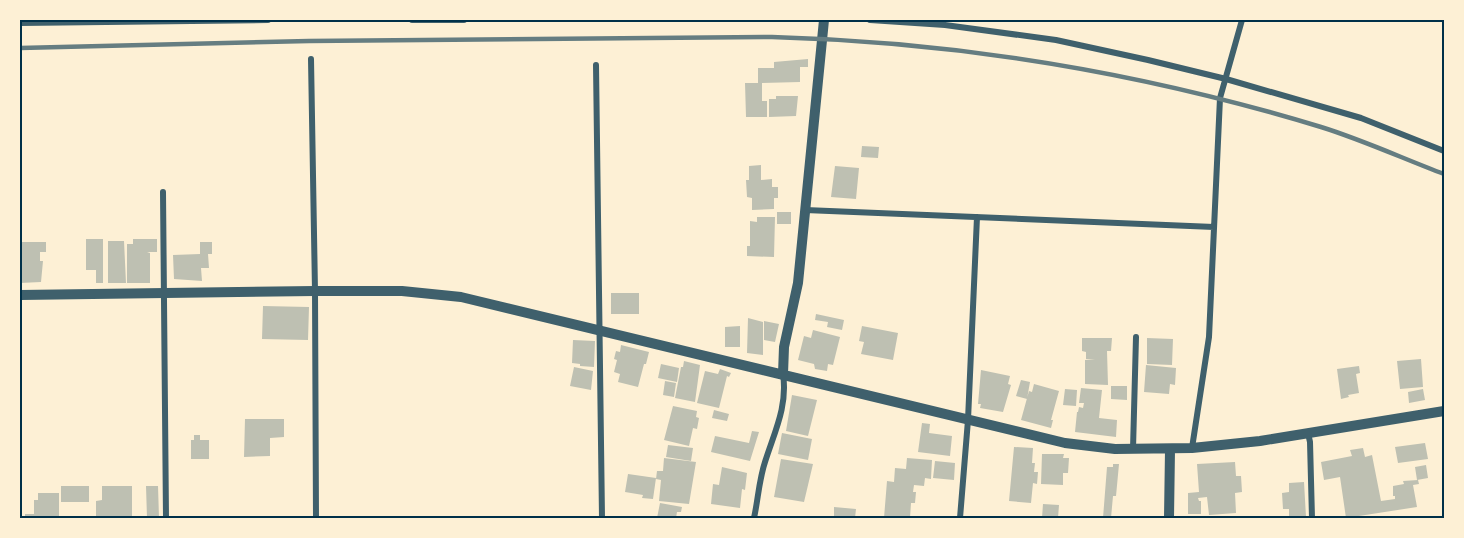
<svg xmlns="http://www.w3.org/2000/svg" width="1464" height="538" font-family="'Asap Condensed',sans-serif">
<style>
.building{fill:#bec0b2}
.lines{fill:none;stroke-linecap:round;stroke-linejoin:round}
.minor{stroke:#3f606c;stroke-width:6}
.tertiary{stroke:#3f606c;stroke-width:10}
.rail{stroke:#657d81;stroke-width:4.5}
.neatline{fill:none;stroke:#003049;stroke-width:2}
</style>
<rect width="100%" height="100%" fill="#fdf0d5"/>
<!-- building -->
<path class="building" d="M808,59V67H800V82L762,83V101H767V117H746L745,83H758V68H774V62Z
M776,96H798L796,116L769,117V99H776Z
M862,146L879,147L878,158L861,157Z
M761,165V180L772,179V187H778V198H774V209L752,210V198L747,197L746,180H749V166Z
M835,166L859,168L856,199L831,197Z
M777,212H791V224H777Z
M757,217H775L774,257L747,256V246H750V221L757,222Z
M86,239H103V283H96V270H86Z
M133,239H157V252H147L150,253V283H127V244H133Z
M108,241H124L126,283H108Z
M20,242H46V252H40V261H43L41,282L20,283Z
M200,242H212V254H208L209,268H201L202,281L174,279L173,255L200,254Z
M611,293H639V314H611Z
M263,306L309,307L308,340L262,339Z
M816,314L844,320L842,330L827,327L828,322L815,320Z
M748,318L763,322V355L747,353Z
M764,321L779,324L775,342L764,340Z
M740,326V347H725V327Z
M862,326L898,333L893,360L861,354L864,342L859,341Z
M813,330L840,337L833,365L828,364L827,371L815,369L814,364L798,360L804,336L811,338Z
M1082,338H1112L1111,351H1107L1108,385L1085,384V360L1095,359H1086V352L1082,351Z
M1147,338L1173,339L1172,365L1147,364Z
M573,340L595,341L594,367L580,366V364L572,363Z
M621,345L649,352L646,364H644L638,387L618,382L620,374L614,372L617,360L614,359L616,351L620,352Z
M1421,359L1423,387L1400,389L1397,361Z
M684,361L700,365L695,402L675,398L681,367H683Z
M661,364L679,368L677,382L658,378Z
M1146,365L1176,368L1175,385L1170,384L1169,394L1144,392Z
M1359,366L1360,373L1356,374L1359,393L1348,395L1349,397L1341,399L1337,369Z
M574,367L593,371L591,390L570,386Z
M720,369L731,373L729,377L727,376L719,408L697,403L705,371L718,374Z
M981,370L1010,376L1008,384L1011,385L1003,412L980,408L981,404H978Z
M1021,380L1030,382L1027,399L1016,396Z
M665,381L676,383L674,397L663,395Z
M1034,384L1059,391L1051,420H1053L1051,428L1021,420L1029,391L1032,392Z
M1111,386H1127V400L1111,399Z
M1081,388L1102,390L1099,418L1117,420L1116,437L1075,432L1077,412H1078L1079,407L1083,408L1084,403H1079Z
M1065,389L1077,390L1076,406L1063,405Z
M1423,389L1425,400L1409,403L1408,392Z
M792,395L817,400L808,436L786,431Z
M673,406L697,411L696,417L699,418L697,429L693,428L689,446L664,440Z
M714,410L729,414L727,421L712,418Z
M245,419H284V437L270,438V456L244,457Z
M922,423L930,424L929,433L952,436L950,456L918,452Z
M752,431L759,432L750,461L711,452L715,436L749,443Z
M782,433L812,439L808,460L778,454Z
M194,435H200V440H209V459H191V440H194Z
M1425,443L1428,459L1398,463L1395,447Z
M668,445L693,448L691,461L666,457Z
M1014,447L1033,448L1032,463H1035L1034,472H1038L1037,484L1033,483L1031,503L1009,501Z
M1363,448L1365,457L1372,455L1381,501L1395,499V496H1393V486L1404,484L1403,481L1418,480L1419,484L1413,485L1417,507L1346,518L1340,477L1324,480L1321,462L1352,456L1350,450Z
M1042,454H1064L1063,458H1069L1068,473H1063V485L1041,484Z
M664,458L696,462L689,504L659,501L661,480L656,479L657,471H663Z
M907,458L932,460L931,479L925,478L924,486L914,485L913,492H916L915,503H911L910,518H884L887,481L894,482L895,468L906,469Z
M781,459L813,464L804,502L774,497Z
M935,461L955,463L954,480L933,478Z
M1235,462L1236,476H1241L1242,492L1235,493L1236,513L1209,515L1207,497L1198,498L1199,501H1201V514H1188V493L1199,492L1197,464Z
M1113,464H1119L1116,496H1113L1111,518H1103L1107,467H1113Z
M1426,465L1428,478L1417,480L1415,467Z
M722,467L747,473L745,490L742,489L740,508L711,504L713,484L719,485Z
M628,474L656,478L653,499L642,498L643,495L625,492Z
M1304,482L1306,517H1289V509H1283L1282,493L1289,492V483Z
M61,486H89V502H61Z
M102,486H132V518H96V501L102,500Z
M146,486H158L159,518H147Z
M38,493H59V518H25V514H34V500H38Z
M660,503L682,507L681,512H677L676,518H657Z
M1043,504L1059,505L1058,518H1042Z
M834,507L856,509L855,518H834Z"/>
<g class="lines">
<!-- minor -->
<path class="minor" d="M412,20H464
M870,20L945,25L1056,40L1148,60L1226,79L1361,118L1444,151
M20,23L268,20
M311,59L315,291L316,518
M596,65L602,518
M163,192L166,518
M805,210L1214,227
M1308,433L1310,442L1312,518
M1192,448L1209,337L1220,98L1242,20
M1133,449L1136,337
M754,518C758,500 759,480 765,462C774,433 788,406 783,374
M960,518L968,420L977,217"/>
<!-- tertiary -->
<path class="tertiary" d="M20,295L315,291H402L461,297L1065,443L1115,449L1192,448L1260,441L1444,411
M783,374L784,347L798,283L824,20
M1169,518L1170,450"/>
<!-- rail -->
<path class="rail" d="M20,48L309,41L772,37C958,42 1144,73 1321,127C1363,140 1404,159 1444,174"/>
</g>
<!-- border -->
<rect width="1464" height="538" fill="none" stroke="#fdf0d5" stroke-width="42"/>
<rect x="21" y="21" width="1422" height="496" class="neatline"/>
</svg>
